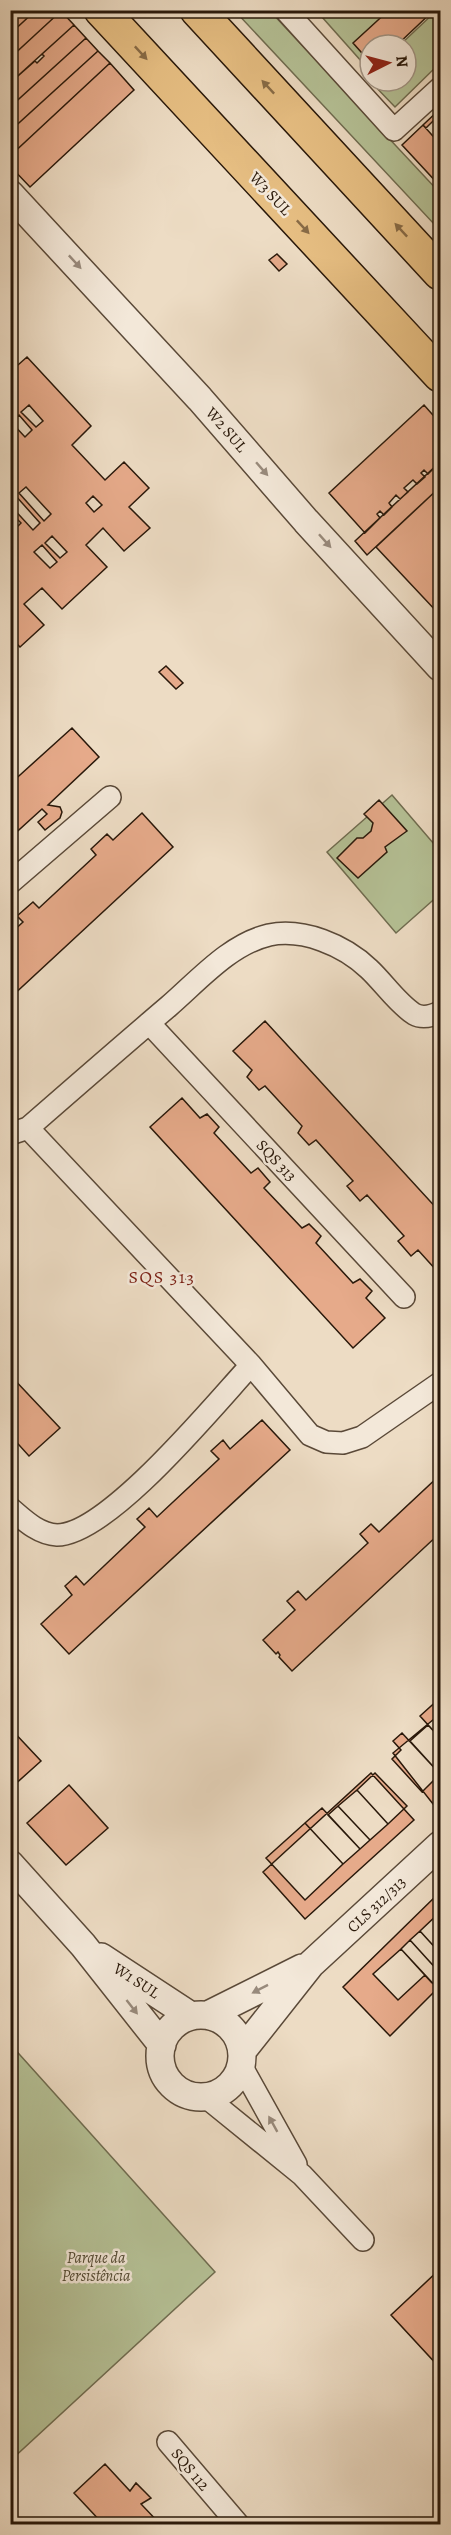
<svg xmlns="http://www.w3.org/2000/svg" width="451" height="2535" font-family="Alegreya,serif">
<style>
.green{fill:#b5c196;stroke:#6f6c50;stroke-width:1.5}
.building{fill:#e6aa8a;stroke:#29180a;stroke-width:1.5;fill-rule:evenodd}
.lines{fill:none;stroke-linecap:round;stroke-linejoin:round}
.minor-casing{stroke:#5a4938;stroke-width:24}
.tertiary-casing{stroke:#5a4938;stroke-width:30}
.primary-casing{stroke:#29180a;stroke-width:36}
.minor{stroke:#f3e8d9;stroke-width:21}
.tertiary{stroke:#f3e8d9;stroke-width:27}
.primary{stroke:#e6be82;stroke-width:33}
.oneway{fill:#886b46}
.oneway2{fill:#988a7c}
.labels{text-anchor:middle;stroke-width:5;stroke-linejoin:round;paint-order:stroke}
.street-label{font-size:16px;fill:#29180a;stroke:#f3e8d9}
.park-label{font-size:16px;font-style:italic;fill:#534b34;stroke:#f3e8d9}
.neighbourhood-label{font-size:18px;letter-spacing:1.5px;fill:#7a1f14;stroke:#f3e8d9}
</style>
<rect width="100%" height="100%" fill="#eddcc4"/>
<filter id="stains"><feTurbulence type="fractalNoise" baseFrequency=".00333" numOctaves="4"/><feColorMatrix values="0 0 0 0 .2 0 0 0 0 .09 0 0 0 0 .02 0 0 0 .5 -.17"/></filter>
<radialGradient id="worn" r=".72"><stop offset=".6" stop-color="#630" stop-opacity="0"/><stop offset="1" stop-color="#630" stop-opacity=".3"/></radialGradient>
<!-- green -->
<path class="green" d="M437,10L440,11V63L395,107L370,81H406V45H400Z
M235,11H270L440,193V217L434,224Z
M329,11H389L355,42L370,58V71L322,17Z
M392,795L440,851V894L396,933L327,852Z
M11,2045L215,2272L11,2460L10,2045Z"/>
<!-- building -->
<path class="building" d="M10,10H36L10,34Z
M36,10L61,11L10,58V34Z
M389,10H434L397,45H370V62L353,43Z
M61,11L74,25L10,83V58Z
M74,25L86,38L10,107V83L35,61L37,63L44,56L42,54Z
M86,38L98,51L10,131V107Z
M98,51L110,63L10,156V131Z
M110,63L134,90L30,187L10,166V156Z
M440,109V127L434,120L426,128L423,125Z
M423,125L440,144V186L402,145Z
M277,254L287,264L279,271L269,260Z
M27,357L91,426L72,445L105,480L124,462L149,488L129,507L150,528L124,551L103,528L86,545L107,567L62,609L42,588L24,604L44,625L20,647L10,637V604L15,600L10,595V526L14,530L21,523L10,512V505L33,530L40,523L15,495L10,500V372ZM29,405L43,421L36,427L21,412ZM19,415L32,430L25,437L11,422ZM26,487L51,514L44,521L19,493ZM93,496L102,505L94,512L86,503ZM52,536L67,552L60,558L45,543ZM42,545L57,562L50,568L34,552Z
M424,405L440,423V462L428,474L424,470L421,473L425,477L417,484L413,480L404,488L408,492L400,499L396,495L389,503L392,507L384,515L380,511L377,514L380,518L365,533L329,493Z
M440,462V487L367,555L355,541Z
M440,487V609L437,612L376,547Z
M166,666L183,683L176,689L159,672Z
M72,728L99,757L48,805L60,807L62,812L60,818L45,830L38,822L47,814L42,809L10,838V784Z
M379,800L407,831L385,847L387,852L358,878L337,858L357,838H363L371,831L373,823L364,814Z
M142,813L173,847L10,998V934L23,922L17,916L33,902L39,908L96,855L91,849L107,834L113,840Z
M265,1021L440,1212V1268L437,1271L418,1250L411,1256L398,1241L404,1236L367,1195L360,1201L347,1186L353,1181L316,1140L309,1145L298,1133L302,1126L265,1086L259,1090L247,1077L252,1070L233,1051Z
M182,1098L200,1118L207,1114L219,1127L214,1133L251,1173L258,1168L270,1182L264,1188L302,1228L309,1224L321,1236L316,1243L353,1283L360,1279L372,1291L366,1298L385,1318L353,1348L150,1127Z
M10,1375L60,1428L29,1456L10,1435Z
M262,1420L290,1450L69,1654L41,1624L72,1595L65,1586L76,1576L84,1585L145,1527L137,1519L149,1508L157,1517L219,1459L211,1451L223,1440L230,1449Z
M440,1475V1533L292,1671L279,1657L280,1655L278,1652L276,1654L263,1640L295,1610L287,1601L298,1591L306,1600L368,1543L360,1534L371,1524L379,1532Z
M440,1698V1738L420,1716Z
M440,1714V1798L433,1804L393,1753Z
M428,1725L440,1738V1774L410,1741Z
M10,1728L41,1761L12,1787L10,1786Z
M402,1733L440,1774L422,1792L392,1759L401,1750L393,1741Z
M371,1773L414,1820L305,1919L263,1872Z
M375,1773L407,1806L388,1824L357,1790Z
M69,1785L108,1828L66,1865L27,1823Z
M357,1790L388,1824L370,1840L338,1806Z
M338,1806L370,1840L360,1849L328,1815Z
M322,1808L360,1849L343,1864L305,1823Z
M305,1823L343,1864L305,1900L266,1858Z
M440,1892V1986L390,2036L343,1987Z
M438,1914L440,1917V1953L420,1931Z
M420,1931L440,1953V1973L410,1940Z
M410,1940L440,1973V1991L401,1949Z
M401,1949L432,1983L425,1975L398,2000L373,1974Z
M440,2269V2368L391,2315Z
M105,2464L130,2491L136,2483L151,2498L141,2504L160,2524H103L74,2493Z"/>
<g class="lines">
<!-- minor casing -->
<g class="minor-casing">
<path id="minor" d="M287,12L394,130L440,88
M10,883L110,797
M149,1023L404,1297
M28,1128L251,1365L310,1435L326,1442L343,1443L362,1437L440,1383
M10,1134L28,1128C75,1087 122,1046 169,1006C199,980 230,944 269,935C303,928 344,945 369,969C384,983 397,1003 414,1014C423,1019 432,1016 440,1012
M10,1508C24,1520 38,1534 57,1535C108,1535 215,1404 251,1365
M242,2067L296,2164
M207,2098L302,2175L363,2240
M168,2442L238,2524"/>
</g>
<!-- tertiary casing -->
<g class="tertiary-casing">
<path id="tertiary" d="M10,194L200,399L306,521L440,667
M10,1864L83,1945L162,2045
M101,1957L191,2016
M160 2056a41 41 0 1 1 82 0a41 41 0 1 1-82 0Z
M208,2015L302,1968
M243,2050L311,1964L440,1845"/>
</g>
<!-- primary casing -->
<g class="primary-casing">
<path id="primary" d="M101,10L440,375
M197,10L440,273"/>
</g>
<!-- minor -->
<use href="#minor" class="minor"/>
<!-- tertiary -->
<use href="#tertiary" class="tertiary"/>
<!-- primary -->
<use href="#primary" class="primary"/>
</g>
<!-- one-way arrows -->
<defs><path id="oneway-solid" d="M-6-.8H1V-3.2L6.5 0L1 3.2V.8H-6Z" transform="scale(1.5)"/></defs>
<g class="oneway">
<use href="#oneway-solid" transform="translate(141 53) rotate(47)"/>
<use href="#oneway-solid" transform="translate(268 87) rotate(-133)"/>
<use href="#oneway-solid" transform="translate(303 227) rotate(47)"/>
<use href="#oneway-solid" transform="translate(401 230) rotate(-133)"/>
</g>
<g class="oneway2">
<use href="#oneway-solid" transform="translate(75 262) rotate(47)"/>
<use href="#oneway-solid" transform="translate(262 469) rotate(49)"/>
<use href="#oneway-solid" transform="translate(325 541) rotate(48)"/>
<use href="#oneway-solid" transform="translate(260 1989) rotate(153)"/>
<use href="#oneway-solid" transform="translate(132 2007) rotate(52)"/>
<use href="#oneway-solid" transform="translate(273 2124) rotate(-119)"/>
</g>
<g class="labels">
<!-- street labels -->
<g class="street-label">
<text transform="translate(271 193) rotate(47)" y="6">W3 SUL</text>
<text transform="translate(227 429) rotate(49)" y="6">W2 SUL</text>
<text transform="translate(277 1160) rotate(47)" y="6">SQS 313</text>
<text transform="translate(376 1904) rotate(-43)" y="6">CLS 312/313</text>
<text transform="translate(137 1980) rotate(33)" y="6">W1 SUL</text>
<text transform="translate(191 2469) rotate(50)" y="6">SQS 112</text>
</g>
<!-- park labels -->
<g class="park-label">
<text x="96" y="2263">Parque da<tspan x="96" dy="18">Persistência</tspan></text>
</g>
<!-- neighbourhood labels -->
<g class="neighbourhood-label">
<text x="162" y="1283">SQS 313</text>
</g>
</g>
<!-- margin -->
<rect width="451" height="2535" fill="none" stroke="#eddcc4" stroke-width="36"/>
<rect x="12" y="12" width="427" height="2511" fill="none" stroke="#29180a" stroke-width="3"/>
<rect x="18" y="18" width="415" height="2499" fill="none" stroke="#29180a" stroke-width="1.5"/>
<!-- north arrow -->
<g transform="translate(388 63) rotate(84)"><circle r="28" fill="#f3e8d9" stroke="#a29586" stroke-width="1.5"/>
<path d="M0-4.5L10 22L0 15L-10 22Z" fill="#8f2418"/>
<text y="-9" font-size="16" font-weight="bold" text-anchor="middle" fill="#29180a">N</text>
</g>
<rect width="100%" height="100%" filter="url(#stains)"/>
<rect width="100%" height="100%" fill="url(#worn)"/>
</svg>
